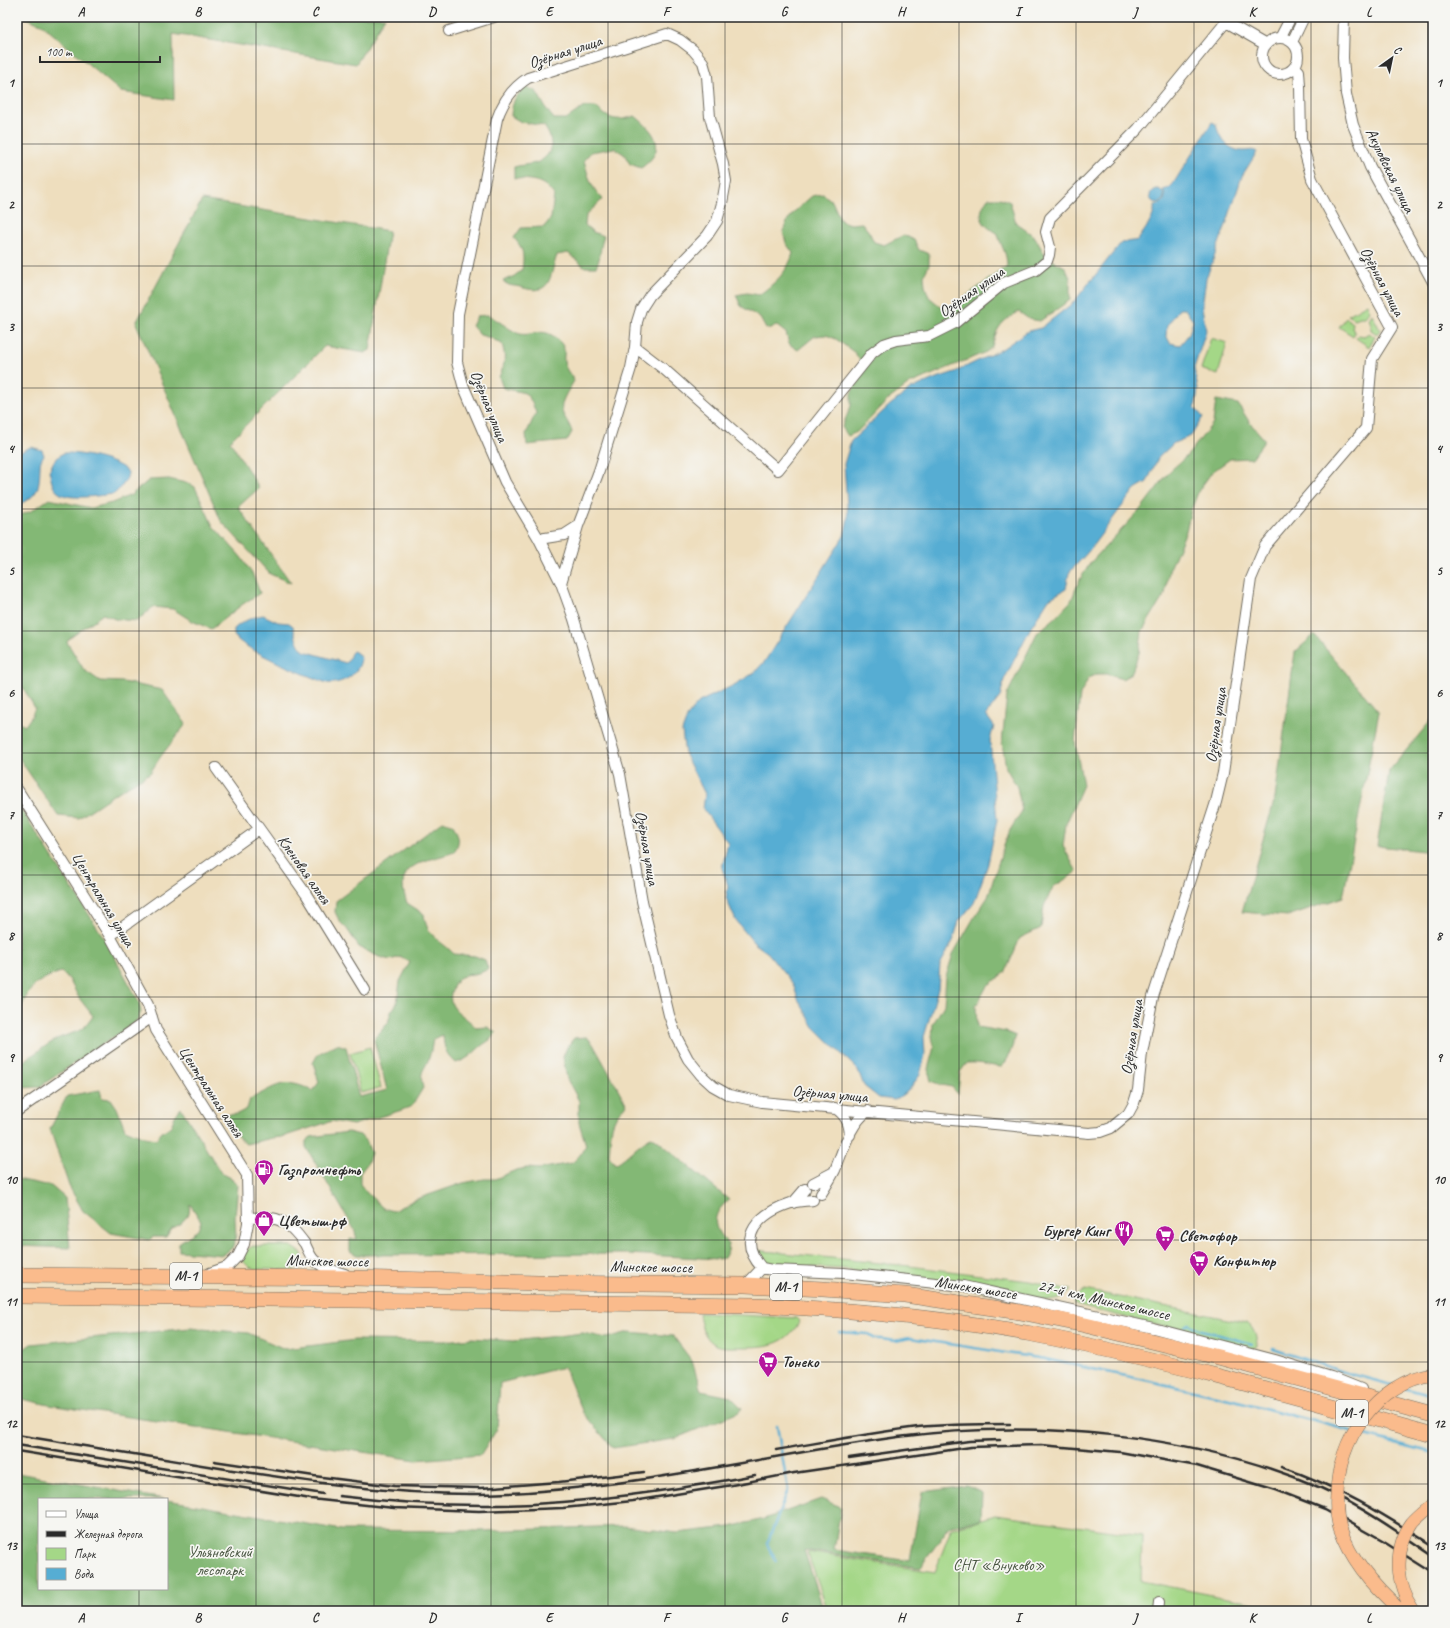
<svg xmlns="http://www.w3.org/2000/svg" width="1450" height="1628" font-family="Caveat,sans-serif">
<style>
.green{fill:#a4d787;stroke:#688159}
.forest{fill:#83b874;stroke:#577250}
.water{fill:#56add3;stroke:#406c7f;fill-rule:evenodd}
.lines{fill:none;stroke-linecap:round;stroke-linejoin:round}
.stream{stroke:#56add3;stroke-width:2.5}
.minor-casing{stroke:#6f6a5e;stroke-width:12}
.highway-casing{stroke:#6f6a5e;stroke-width:16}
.minor{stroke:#fff;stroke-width:10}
.highway{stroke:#fabb8c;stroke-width:15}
.rail{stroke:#2b2b2b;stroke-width:2.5}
.major-bridge-casing{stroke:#6f6a5e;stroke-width:14;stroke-linecap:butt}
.major-bridge{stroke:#fabb8c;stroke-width:13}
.grid{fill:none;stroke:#2b2b2b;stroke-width:1;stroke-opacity:0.55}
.labels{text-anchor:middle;stroke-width:3.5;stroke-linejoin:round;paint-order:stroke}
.shield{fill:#f6f6f2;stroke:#686867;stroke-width:1}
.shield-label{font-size:15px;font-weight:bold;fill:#2b2b2b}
.street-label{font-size:16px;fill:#2b2b2b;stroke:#f6f6f2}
.poi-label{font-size:16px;font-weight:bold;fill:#2b2b2b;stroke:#f6f6f2;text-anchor:start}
.park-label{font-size:16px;fill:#495642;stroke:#f6f6f2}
.neatline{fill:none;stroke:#2b2b2b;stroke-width:1.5}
.grid-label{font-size:13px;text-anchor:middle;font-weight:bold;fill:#2b2b2b}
</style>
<rect width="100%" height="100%" fill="#f6f6f2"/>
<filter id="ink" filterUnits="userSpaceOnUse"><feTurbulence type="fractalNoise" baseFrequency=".025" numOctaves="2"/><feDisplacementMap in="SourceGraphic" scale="8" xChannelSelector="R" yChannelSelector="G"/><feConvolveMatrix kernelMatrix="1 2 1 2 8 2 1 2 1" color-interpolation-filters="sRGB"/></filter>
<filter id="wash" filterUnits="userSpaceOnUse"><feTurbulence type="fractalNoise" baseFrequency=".012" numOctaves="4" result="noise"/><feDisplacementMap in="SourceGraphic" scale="16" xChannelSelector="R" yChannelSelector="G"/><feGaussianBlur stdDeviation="0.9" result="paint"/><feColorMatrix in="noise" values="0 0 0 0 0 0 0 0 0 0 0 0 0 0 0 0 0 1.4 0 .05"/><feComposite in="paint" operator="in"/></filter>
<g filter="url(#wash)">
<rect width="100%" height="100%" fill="#eedebe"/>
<!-- green -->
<path class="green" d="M1367,304L1370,311L1365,317H1360L1355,319L1348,315Z
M1372,314L1380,330L1377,334L1371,330V324L1369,319Z
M1346,318L1353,323L1352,328L1355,333L1353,336L1339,327Z
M1369,333L1375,337L1369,347L1356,338L1358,335L1364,336Z
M1211,338L1227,343L1218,375L1201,369Z
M370,1047L381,1088L361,1093L350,1053Z
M253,1246H291L302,1253L303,1264L299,1267L294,1270L255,1269L249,1267L243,1261C243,1253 246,1250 253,1246Z
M754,1250L909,1266L1029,1281L1071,1290L1060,1299L1049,1301L846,1269L768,1265L764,1263Z
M1085,1290L1247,1323C1254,1328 1257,1338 1257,1346L1253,1349L1251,1348L1075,1305L1074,1298Z
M699,1313L797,1318L800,1321C785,1347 765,1347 738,1347C730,1347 720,1348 713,1343C704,1337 700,1324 699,1313Z
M995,1515L1142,1535L1141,1581L1293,1611H828L807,1552L935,1572L951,1529Z"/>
<!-- forest -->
<path class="forest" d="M23,17H385L356,64L173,34L174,100L121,92L41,24Z
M526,87L536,91L547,110L554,119H566L584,107H596C609,120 617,122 635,116C657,133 667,150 641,168L630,164L624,154L614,148L591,152L584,160C588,176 591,188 603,199L586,215L585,225L593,232L604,236C599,249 602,255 596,267H585L568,253L557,255C549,278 552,297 520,287C513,285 509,287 503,281L513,277L522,270C524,255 524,249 514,238L521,228L544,227L551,218L554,195C542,178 533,181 514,178V167C521,165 532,164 536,163C555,155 554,140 544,126L521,122L511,116C512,101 515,97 526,87Z
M823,194L832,201L841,221L851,224L862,223L869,232L874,242L884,245L904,235L914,240L919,250L929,254V265L924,275L925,286L929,297L946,311L1007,266C1007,252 1001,247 998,234C980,224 976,215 988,198H1000L1010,202L1016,223L1035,237L1046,257L1065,267L1070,278V300L1040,321L1029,319L1019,312C1008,317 999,324 995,336C992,345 994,346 986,352L909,384L888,400L857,432L848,436L842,427L851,406V394L860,374L861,362L855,353L836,339L826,335L815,336L798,350L789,344L786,333L777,326L766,329L760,318L741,306L736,295L747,293L759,295C775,283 788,272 793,253L786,243L783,231L788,220L795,211L812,196Z
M202,200L389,231L370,350L365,353L325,346L230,441L259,488L238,507L291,583L270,574L221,521L136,323Z
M488,315C498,320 507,328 517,333C532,339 543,323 560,342C567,350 563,353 564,362C565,369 571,375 574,381C569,390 558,403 563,414C566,420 570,425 572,432L567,441L527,445L526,434L536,413L532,402L525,393L503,388L499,377C505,365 506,357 502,344L491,338L480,335L472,326L477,316Z
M1216,400L1238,404L1250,423L1265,440L1252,458L1230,459L1212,472L1199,490L1191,510L1186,531L1169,571L1165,594L1142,631L1139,653L1131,674L1122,679L1106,674H1096L1088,679L1080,695L1075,742L1083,785L1066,824L1063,846L1077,872L1053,887L1044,906L1041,928L1020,938L1005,973L987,986L976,1006L977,1027L1006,1032L1016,1036L1008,1058L1002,1067C989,1066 981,1062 967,1063L960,1072L958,1094L952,1087L941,1085L931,1081L928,1069L934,1047L932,1036L933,1024L944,1005L946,977L953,954L975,916L988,897L1002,851L1010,830L1022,811L1017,787L1006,768L1002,743L1007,695L1037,633L1055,618L1071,601L1079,581L1091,562L1140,510L1170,471L1187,456L1213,423Z
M169,479L190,484L195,487L213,526L241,557L253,575L260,593L243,604L211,629L192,621L173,609L153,607L137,621L115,619L103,614L70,638L67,642L84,670L100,681L123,682L162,690L186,724L161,756L150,773L113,795L79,818L58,816L17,755V722L25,726L31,717L35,708L19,681L17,682V516L31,511L49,499L91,508L112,503L131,495L149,480Z
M1314,635L1379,712L1343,897L1288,916L1242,912L1275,798L1295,652Z
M1433,718V852L1377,846L1389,771Z
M17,803L106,941L139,1002L141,1012L136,1022L39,1087L19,1088L17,1090V1066C30,1057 43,1047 57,1039C74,1031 81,1035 93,1016L79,998L69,979L61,972C30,983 29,989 17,1018Z
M443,821L453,825C459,837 461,840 454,852C438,859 404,860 403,884C403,891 405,897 407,903L424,914C426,937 441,940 454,954L475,956L485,960L488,969C478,975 471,973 461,977C457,979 454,985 452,990C445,1010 465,1014 476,1028L487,1027L496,1032C490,1042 487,1041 480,1047C471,1055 468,1059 456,1063C446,1054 444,1049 443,1035L433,1039C432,1045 431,1052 429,1058C424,1072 419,1070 423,1088L412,1106L402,1110L353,1125L332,1121L282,1137L272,1138L246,1144L238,1137L227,1115L237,1114L247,1109L250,1099C277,1086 284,1076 313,1091L319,1082L313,1063L318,1054L337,1044L346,1047L359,1097L387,1090L374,1039L388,1023L391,1012L397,1003L400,981L410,962L400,957L390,960L379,957L359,947L347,929L340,922L335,912L336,901Z
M587,1037L593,1044L627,1105C609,1118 611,1135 609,1156L615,1164C628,1157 637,1144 651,1137L656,1139L729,1200C710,1214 712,1230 729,1244L728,1251L724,1258L718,1259L627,1254L357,1255L350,1251V1239H357L354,1229L306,1147V1141L311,1137L348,1132L360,1135L367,1143L371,1153L367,1164L360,1173V1184L367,1193L383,1208L393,1211L414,1200L463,1183L484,1179H495L516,1170L527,1168L539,1169L572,1163L580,1155L586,1145L579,1123V1101L567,1079L563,1057L567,1047L574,1038Z
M100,1090L102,1098L111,1099L117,1108L125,1129L145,1137L156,1139L162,1132L171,1126L175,1116L181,1108L221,1173L231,1178L238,1185L235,1217L236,1239L232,1248L223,1255L179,1251V1244L180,1242L198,1230L201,1221L190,1204L189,1214L181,1223L172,1228L166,1237H153L150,1240L111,1233L83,1211L69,1186L50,1129L67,1096Z
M17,1179L51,1186L65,1198L70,1248L17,1246Z
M190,1328L248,1333L285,1349L355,1340L444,1341L472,1338L513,1341L583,1333L607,1338L629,1332L673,1336L692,1361L701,1391L731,1397L742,1408L739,1412L674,1439L613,1448L583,1413L564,1367L500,1383L497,1429L481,1455L416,1460L49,1405L17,1398V1354L31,1344Z
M17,1473L164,1499H39V1589H167V1500L342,1530L482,1531L624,1526L677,1533L730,1527L764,1519L821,1499L841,1507L834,1550L910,1561L922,1492L967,1486L982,1493L981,1519L949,1527L924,1562L921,1568L804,1550L824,1611H17Z"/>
<!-- water -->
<path class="water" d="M1212,122L1216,124C1219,139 1229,151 1244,151C1249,151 1252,149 1257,152L1242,176L1227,222L1206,279L1202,307L1206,331L1194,368L1198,390L1195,408L1203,417L1191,436L1174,443L1158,458L1147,482L1135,489L1088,552L1069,573L1066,589L1049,599L1030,629L1004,680L1000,697L986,715L994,726L990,740L997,820L988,864L974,903L959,921L953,941L940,965L938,989L924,1037L925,1055L920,1075L908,1091L895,1100L879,1098L864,1086L858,1070L814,1027L798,999L793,984L768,953L754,943L736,921L726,898L728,886L722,868L728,843L703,809L705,794L685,755L682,731L688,715L699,702L734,685L754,673L765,661L844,536L848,518L844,464L851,441L890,405L911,389L934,379L955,372L1002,349L1028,331L1041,328L1073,303L1121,243L1138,240C1145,229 1156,217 1154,205C1163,205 1168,198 1163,190L1169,188L1173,184ZM1179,309H1185L1193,321L1189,334L1180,345L1170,343L1166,335L1167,326Z
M1150 196a7 7 0 1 1 14 0a7 7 0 1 1-14 0Z
M31,447L42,450L44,455C41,459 40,462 40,467C39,489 39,496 17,505V454L26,449Z
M63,453C78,452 118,460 128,472C128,480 120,489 114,494C100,495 64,503 55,489C51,484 51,476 49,471L54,461Z
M263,615L278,622L289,623L293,626C295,636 297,644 304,651L346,663L348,661L351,653L353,651L357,653L361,658C360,674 342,685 327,683C312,678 239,648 234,635C234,634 234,630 234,629C241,622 252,617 263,615Z"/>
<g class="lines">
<!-- stream -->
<path class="stream" d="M1185,1326L1188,1324L1202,1330L1252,1344
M839,1332L868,1334L875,1339H881L895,1341L910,1338L1045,1359L1131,1377L1234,1400L1351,1431
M1273,1349L1347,1373L1392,1385
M1404,1388L1433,1396
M1358,1433L1433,1453
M776,1561L767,1544L788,1490L777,1426"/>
</g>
</g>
<g filter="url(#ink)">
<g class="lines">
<!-- minor casing -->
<g class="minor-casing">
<path id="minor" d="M1344,17L1343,58L1346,94L1353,125L1370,167L1433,282
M449,31L494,17
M1262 56a18 18 0 1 1 36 0a18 18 0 1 1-36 0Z
M1280,38L1291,17
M1292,42L1304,17
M635,347L665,370L778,470L872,353L884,344L896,340L929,336L955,323L1004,283L1036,270L1047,261L1049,255L1050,247L1046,232L1050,218L1138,129L1226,22L1266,45
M539,539L564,535L578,526
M561,583L578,526L599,471L631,368L635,347L637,322L641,309L650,295L707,236L717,221L722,203L726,181L723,164L710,117L707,76L703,62L693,50L680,40L667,34L528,78C512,88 503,101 497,119L458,314L457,362L463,385L505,482L539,539L561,583L574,619L620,774L642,901L669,1015L677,1038L688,1059L701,1075L713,1086L729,1095L762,1102L1089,1133L1100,1132L1111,1128L1128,1114L1134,1103L1138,1090L1142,1053L1153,997L1216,802L1223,773L1251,579L1265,546L1366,428L1372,359L1392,327L1312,179L1301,139L1300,86L1299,71L1295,67
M216,768L306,894L365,990
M17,789L110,936L148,1005L156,1030L247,1175L248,1223L244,1244L238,1256L227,1267L210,1273
M110,936L259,829
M835,1108C846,1116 849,1122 850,1135
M17,1111L152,1017
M813,1183L834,1172
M821,1194C826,1186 831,1178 835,1170C843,1151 850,1123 868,1111
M793,1203L805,1189
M248,1218C258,1218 272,1216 281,1221C291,1225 299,1236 305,1244C308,1250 310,1256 314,1260C323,1268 334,1271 345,1274
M762,1268C734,1237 760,1213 791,1203C798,1201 806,1201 813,1200
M746,1285L762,1268L772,1270L844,1273L963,1286L1153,1328L1275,1360L1331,1377L1361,1389
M1158,1611L1159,1602"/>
</g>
<!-- highway casing -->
<g class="highway-casing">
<path id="highway" d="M17,1275L355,1278L538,1283L746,1285L823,1289L905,1295L1020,1312L1085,1325L1222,1358L1433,1415
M17,1296L755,1305C848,1310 940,1317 1032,1334C1167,1360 1300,1398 1433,1435"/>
</g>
<!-- minor -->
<use href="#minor" class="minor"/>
<!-- highway -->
<use href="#highway" class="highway"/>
<!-- rail -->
<path class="rail" d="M17,1435C87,1446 156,1458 226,1469C310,1482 394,1495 480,1494C621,1492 759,1456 898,1437C1035,1419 1194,1433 1321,1488C1361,1506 1397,1531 1433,1556
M17,1445L323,1494
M776,1450C823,1442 870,1433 918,1427C948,1424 979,1424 1010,1424
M17,1451L311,1499L394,1508L479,1511L563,1508L633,1501L732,1485L794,1473L971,1447L1041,1445L1120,1452L1197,1466L1276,1490L1325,1509L1384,1542L1433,1573
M849,1458L969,1441L1000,1440
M214,1461L314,1476L394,1486L481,1488L559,1482L644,1472
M1281,1467C1336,1485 1385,1515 1433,1546
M339,1496C413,1505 488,1508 563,1502C627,1497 691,1487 755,1475"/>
<!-- major-bridge casing -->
<g class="major-bridge-casing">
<path id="major-bridge" d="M1401,1611C1375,1588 1351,1561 1340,1528C1337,1518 1336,1506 1337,1495C1337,1440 1376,1383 1433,1374
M1414,1611C1396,1586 1393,1549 1412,1523C1418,1516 1426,1510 1433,1504"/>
</g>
<!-- major-bridge -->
<use href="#major-bridge" class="major-bridge"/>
</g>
</g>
<!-- grid -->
<path class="grid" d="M139,17V1499M256,17V1611M374,17V1611M491,17V1611M608,17V1611M725,17V1611M842,17V1611M959,17V1611M1076,17V1611M1194,17V1611M1311,17V1611M17,144H1433M17,266H1433M17,388H1433M17,509H1433M17,631H1433M17,753H1433M17,875H1433M17,997H1433M17,1119H1433M17,1240H1433M17,1362H1433M17,1484H1433M139,1589V1611"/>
<!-- icons -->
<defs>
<g id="fuel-pin" transform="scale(1)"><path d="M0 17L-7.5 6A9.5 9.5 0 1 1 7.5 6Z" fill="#b5179e" stroke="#f6f6f2"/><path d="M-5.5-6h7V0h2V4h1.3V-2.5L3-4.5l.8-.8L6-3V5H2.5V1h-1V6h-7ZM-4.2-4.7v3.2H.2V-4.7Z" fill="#fff"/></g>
<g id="shop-pin" transform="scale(1)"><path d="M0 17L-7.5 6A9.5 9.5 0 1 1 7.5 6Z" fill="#b5179e" stroke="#f6f6f2"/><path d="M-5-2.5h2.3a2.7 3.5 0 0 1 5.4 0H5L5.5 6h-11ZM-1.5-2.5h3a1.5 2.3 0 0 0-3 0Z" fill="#fff"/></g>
<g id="restaurant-pin" transform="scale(1)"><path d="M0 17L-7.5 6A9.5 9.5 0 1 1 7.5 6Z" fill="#b5179e" stroke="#f6f6f2"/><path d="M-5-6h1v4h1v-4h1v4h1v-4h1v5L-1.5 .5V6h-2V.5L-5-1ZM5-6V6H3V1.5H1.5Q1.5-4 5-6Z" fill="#fff"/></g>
<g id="supermarket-pin" transform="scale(1)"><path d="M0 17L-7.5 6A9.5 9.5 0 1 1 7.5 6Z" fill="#b5179e" stroke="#f6f6f2"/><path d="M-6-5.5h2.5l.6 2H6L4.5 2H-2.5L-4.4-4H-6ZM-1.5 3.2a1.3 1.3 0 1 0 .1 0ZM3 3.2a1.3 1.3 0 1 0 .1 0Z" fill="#fff"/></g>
</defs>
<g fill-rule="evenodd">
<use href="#fuel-pin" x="264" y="1169"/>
<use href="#shop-pin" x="264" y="1220"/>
<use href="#restaurant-pin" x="1124" y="1230"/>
<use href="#supermarket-pin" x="1165" y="1235"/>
<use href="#supermarket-pin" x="1199" y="1260"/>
<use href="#supermarket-pin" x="768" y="1361"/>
</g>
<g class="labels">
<!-- shield labels -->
<g class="shield">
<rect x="170" y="1263" width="32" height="26" rx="3"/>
<rect x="770" y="1274" width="32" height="26" rx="3"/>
<rect x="1336" y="1400" width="32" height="26" rx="3"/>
</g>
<g class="shield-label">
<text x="186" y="1281">М-1</text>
<text x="786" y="1292">М-1</text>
<text x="1352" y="1418">М-1</text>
</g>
<!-- street labels -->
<g class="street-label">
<text transform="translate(565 51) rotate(-18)" y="6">Озёрная улица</text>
<text transform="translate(1391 170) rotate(64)" y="6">Акуловская улица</text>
<text transform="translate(1383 281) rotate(62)" y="6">Озёрная улица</text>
<text transform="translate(971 291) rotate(-35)" y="6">Озёрная улица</text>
<text transform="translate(490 406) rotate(68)" y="6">Озёрная улица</text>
<text transform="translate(1215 725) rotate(-82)" y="6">Озёрная улица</text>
<text transform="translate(648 848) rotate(80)" y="6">Озёрная улица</text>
<text transform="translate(305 869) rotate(55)" y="6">Кленовая аллея</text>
<text transform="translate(104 899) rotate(59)" y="6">Центральная улица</text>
<text transform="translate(1131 1037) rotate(-81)" y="6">Озёрная улица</text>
<text transform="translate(212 1091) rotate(57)" y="6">Центральная аллея</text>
<text transform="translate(830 1093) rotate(5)" y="6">Озёрная улица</text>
<text transform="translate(327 1260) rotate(1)" y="6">Минское шоссе</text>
<text transform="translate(651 1266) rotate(1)" y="6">Минское шоссе</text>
<text transform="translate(976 1287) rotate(9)" y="6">Минское шоссе</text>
<text transform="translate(1104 1299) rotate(13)" y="6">27-й км, Минское шоссе</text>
</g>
<!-- poi labels -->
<g class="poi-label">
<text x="278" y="1175">Газпромнефть</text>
<text x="278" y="1226">Цветыш.рф</text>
<text x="1110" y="1236" text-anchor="end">Бургер Кинг</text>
<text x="1179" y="1241">Светофор</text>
<text x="1213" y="1266">Конфитюр</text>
<text x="782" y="1367">Тонеко</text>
</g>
<!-- park labels -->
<g class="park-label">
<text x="220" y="1557">Ульяновский<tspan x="220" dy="18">лесопарк</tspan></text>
<text x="999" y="1570">СНТ «Внуково»</text>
</g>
</g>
<!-- margin -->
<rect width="1450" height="1628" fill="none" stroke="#f6f6f2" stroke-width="44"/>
<!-- legend -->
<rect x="38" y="1498" width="130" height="92" fill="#f6f6f2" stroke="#a5a5a2"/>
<rect x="46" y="1511" width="20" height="6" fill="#ffffff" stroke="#a5a5a2"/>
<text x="74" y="1518" font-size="12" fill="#2b2b2b">Улица</text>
<rect x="46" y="1531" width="20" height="6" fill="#2b2b2b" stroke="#a5a5a2"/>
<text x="74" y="1538" font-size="12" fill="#2b2b2b">Железная дорога</text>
<rect x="46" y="1548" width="20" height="12" fill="#a4d787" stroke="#a5a5a2"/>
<text x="74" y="1558" font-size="12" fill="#2b2b2b">Парк</text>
<rect x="46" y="1568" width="20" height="12" fill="#56add3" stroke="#a5a5a2"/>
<text x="74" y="1578" font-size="12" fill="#2b2b2b">Вода</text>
<!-- north arrow -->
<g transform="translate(1392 58) rotate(33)" stroke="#f6f6f2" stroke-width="3" paint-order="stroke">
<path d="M0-3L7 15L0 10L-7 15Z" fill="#2b2b2b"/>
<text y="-6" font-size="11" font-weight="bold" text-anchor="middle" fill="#2b2b2b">С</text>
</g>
<!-- scale -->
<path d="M40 56v6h120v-6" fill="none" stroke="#2b2b2b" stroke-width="2"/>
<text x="46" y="56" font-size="12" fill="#2b2b2b" stroke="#f6f6f2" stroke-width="3" paint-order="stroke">100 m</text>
<rect x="22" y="22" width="1406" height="1584" class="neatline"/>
<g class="grid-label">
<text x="81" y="16">A</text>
<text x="198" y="16">B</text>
<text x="315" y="16">C</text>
<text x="432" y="16">D</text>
<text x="549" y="16">E</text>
<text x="666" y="16">F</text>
<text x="784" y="16">G</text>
<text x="901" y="16">H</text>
<text x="1018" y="16">I</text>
<text x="1135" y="16">J</text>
<text x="1252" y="16">K</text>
<text x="1369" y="16">L</text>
<text x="11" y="87">1</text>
<text x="1439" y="87">1</text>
<text x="11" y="209">2</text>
<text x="1439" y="209">2</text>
<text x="11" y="331">3</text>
<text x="1439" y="331">3</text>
<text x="11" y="453">4</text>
<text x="1439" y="453">4</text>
<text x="11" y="575">5</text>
<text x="1439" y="575">5</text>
<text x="11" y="697">6</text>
<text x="1439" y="697">6</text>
<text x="11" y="819">7</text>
<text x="1439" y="819">7</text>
<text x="11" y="940">8</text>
<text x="1439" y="940">8</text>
<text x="11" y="1062">9</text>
<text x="1439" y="1062">9</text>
<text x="11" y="1184">10</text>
<text x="1439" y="1184">10</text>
<text x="11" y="1306">11</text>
<text x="1439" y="1306">11</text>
<text x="11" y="1428">12</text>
<text x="1439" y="1428">12</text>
<text x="11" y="1550">13</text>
<text x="1439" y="1550">13</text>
<text x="81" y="1622">A</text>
<text x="198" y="1622">B</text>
<text x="315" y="1622">C</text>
<text x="432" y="1622">D</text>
<text x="549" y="1622">E</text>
<text x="666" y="1622">F</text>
<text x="784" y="1622">G</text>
<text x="901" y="1622">H</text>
<text x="1018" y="1622">I</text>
<text x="1135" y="1622">J</text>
<text x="1252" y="1622">K</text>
<text x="1369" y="1622">L</text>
</g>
</svg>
